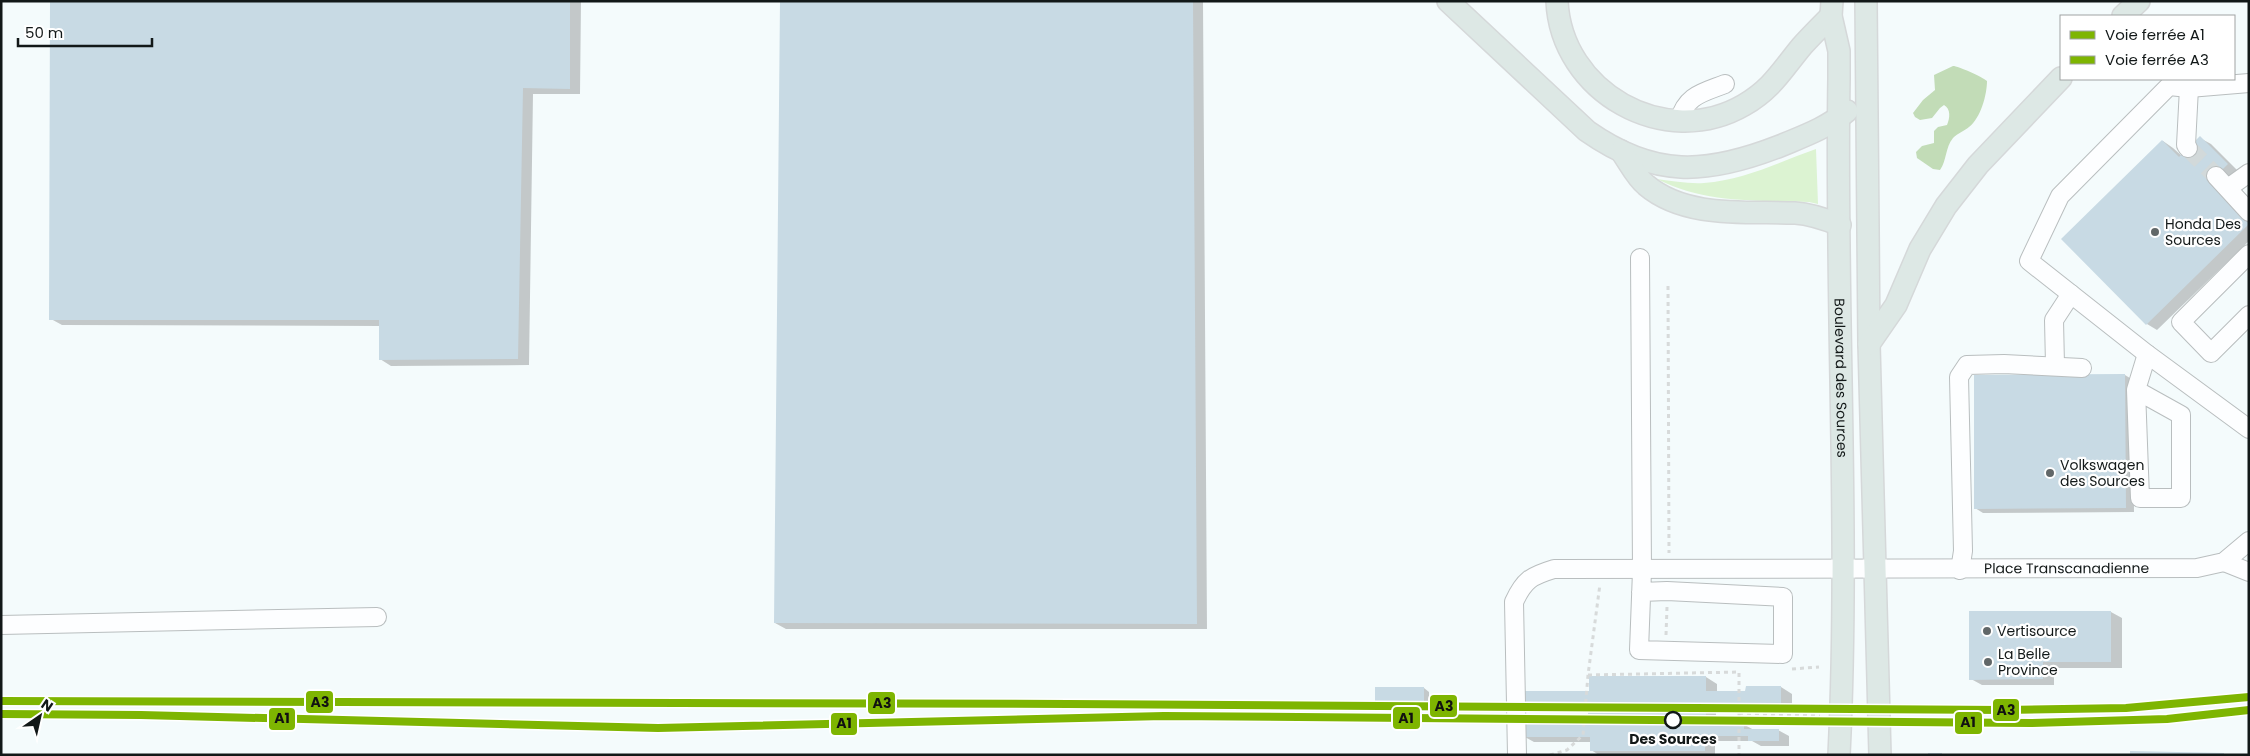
<svg xmlns="http://www.w3.org/2000/svg" width="2250" height="756" font-family="Poppins,sans-serif">
<style>
.green{fill:#dcf3d2}
.forest{fill:#c2dcb7}
.shadow{fill:#0003}
.building{fill:#c8dae4}
.lines{fill:none;stroke-linecap:round;stroke-linejoin:round}
.minor-tunnel{stroke:#d2d9da;stroke-width:18;stroke-dasharray:18 9;stroke-linecap:butt}
.minor-casing{stroke:#b9bebf;stroke-width:20}
.major-casing{stroke:#d5d8d9;stroke-width:24}
.path{stroke:#d7dada;stroke-width:3;stroke-dasharray:4 4;stroke-linecap:butt}
.minor{stroke:#fdfeff;stroke-width:18}
.major{stroke:#dde8e5;stroke-width:21}
.rail-1-casing{stroke:#fff;stroke-width:11}
.rail-2-casing{stroke:#fff;stroke-width:11}
.rail-1{stroke:#7eb501;stroke-width:8}
.rail-2{stroke:#7eb501;stroke-width:8}
.poi-dot{fill:#616768;stroke:#fff;stroke-width:2}
.stop-dot{fill:#fff;stroke:#121818;stroke-width:2.5}
.labels{text-anchor:middle;stroke-width:4.5;stroke-linejoin:round;paint-order:stroke}
.poi-label{font-size:14px;fill:#121818;stroke:#fff;text-anchor:start}
.street-label{font-size:14px;fill:#121818;stroke:#fff}
.stop-label{font-size:14px;font-weight:bold;fill:#121818;stroke:#fff}
.line-badge{stroke:#fff;stroke-width:2}
.pale-badge-label{font-size:14px;text-anchor:middle;font-weight:bold;fill:#111}
</style>
<rect width="100%" height="100%" fill="#f4fbfc"/>
<!-- green -->
<path class="green" d="M1816,149L1818,204L1809,202C1756,200 1706,204 1657,179C1673,181 1689,184 1704,183C1744,180 1779,162 1816,149Z"/>
<!-- forest -->
<path class="forest" d="M1953,66C1958,66 1983,77 1987,81C1987,94 1981,118 1969,127C1964,131 1958,133 1953,138C1945,148 1947,160 1940,170L1933,169L1917,158L1916,152L1922,146L1934,143V131L1938,127L1947,125C1950,118 1951,109 1944,105L1940,108L1932,118L1920,120L1915,117L1913,113L1923,100L1935,90L1934,75Z"/>
<!-- shadow -->
<path class="shadow" d="M51,1H581L580,94H533L529,365L391,366L380,359L381,326L62,325L51,319Z
M781,1H1203L1207,629H786L775,623Z
M2200,138L2211,144L2238,171L2219,190L2249,220V241L2157,330L2147,324L2163,141L2173,148L2182,156Z
M2125,375L2133,380L2134,512L1983,513L1975,508Z
M2111,612L2122,618V668H2054V685H1982L1971,679Z
M1706,677L1717,684V693H1747L1781,687L1792,694V709H1756L1757,713H1716V724H1743L1754,730H1778L1789,736V746H1761L1752,741H1715V755H1599L1591,750V742H1534L1523,736L1589,723V712H1534L1523,705L1590,692Z
M1424,688L1429,692V703H1382L1377,700Z"/>
<!-- building -->
<path class="building" d="M50,1H570V89L523,88L518,359L379,360V320H49Z
M780,1H1193L1197,624L774,623Z
M2200,136L2228,164L2209,183L2249,224L2146,325L2061,239L2162,140L2179,157Z
M2125,374L2126,508L1974,509V375Z
M1969,611H2111V662H2043V679L1969,680Z
M1589,676H1706V691H1745L1746,686H1781V703H1746V707H1706V723H1744V729H1779V741H1748V736H1705V751H1590V737H1522L1521,722H1588V706H1521V691H1589Z
M1375,687H1424V701H1375Z
M2130,751L2224,753V755H2130Z
M1928,753H1942V755H1928Z"/>
<g class="lines">
<!-- minor-tunnel -->
<path class="minor-tunnel" d="M2188,148L2216,176"/>
<!-- minor casing -->
<g class="minor-casing">
<g id="minor">
<path d="M2249,83L2189,88L2169,86L2060,196L2029,261L2147,354L2249,429"/>
<path d="M1679,121C1686,95 1702,93 1725,84"/>
<path d="M2188,148L2186,145L2189,88L2193,79"/>
<path d="M2216,176L2249,212"/>
<path d="M2228,188L2249,173"/>
<path d="M2249,254L2181,322L2211,353L2249,315"/>
<path d="M1640,258L1642,571C1641,597 1640,624 1639,650L1783,654V597L1667,591L1641,592"/>
<path d="M2055,365L2054,320L2071,294"/>
<path d="M2136,390L2181,415V498H2140L2136,390L2147,354"/>
<path d="M2224,562L2249,572"/>
<path d="M1960,570L1963,551L1959,377L1967,365L2004,364L2082,368"/>
<path d="M1,625L377,617"/>
<path id="s1" d="M1517,755L1514,602C1524,580 1531,576 1554,569L2197,568L2224,562L2249,541"/>
</g>
</g>
<!-- major casing -->
<g class="major-casing">
<g id="major">
<path d="M1448,1L1587,131C1654,178 1706,175 1780,146C1804,136 1827,128 1847,111"/>
<path d="M1557,1C1561,92 1665,151 1744,105C1772,89 1782,70 1802,46C1811,36 1821,26 1831,16"/>
<path id="s2" d="M1832,1L1831,16L1839,51V78C1835,303 1850,529 1839,755"/>
<path d="M1866,1L1869,344L1880,755"/>
<path d="M2123,16L2139,1"/>
<path d="M1621,151C1629,162 1636,177 1646,185C1686,219 1748,211 1795,213C1811,214 1825,219 1840,225"/>
<path d="M1869,344L1896,305L1920,249L1946,206L1978,165L2061,78"/>
</g>
</g>
<!-- path -->
<path class="path" d="M1668,286L1669,553
M1666,635L1667,607
M1792,669L1819,667
M1588,675L1739,672V755
M1739,713L1820,716
M1550,755L1567,750L1583,735L1588,675L1600,584"/>
<!-- minor -->
<use href="#minor" class="minor"/>
<!-- major -->
<use href="#major" class="major"/>
<!-- rail-1 casing -->
<g class="rail-1-casing">
<path id="rail-1" d="M1,714L141,715L658,728L1164,716L2030,723L2167,719L2249,710"/>
</g>
<!-- rail-2 casing -->
<g class="rail-2-casing">
<path id="rail-2" d="M1,701L1069,704L2004,710L2126,708L2249,697"/>
</g>
<!-- rail-1 -->
<use href="#rail-1" class="rail-1"/>
<!-- rail-2 -->
<use href="#rail-2" class="rail-2"/>
</g>
<!-- markers -->
<g class="poi-dot">
<circle cx="2155" cy="232" r="5"/>
<circle cx="2050" cy="473" r="5"/>
<circle cx="1987" cy="631" r="5"/>
<circle cx="1988" cy="662" r="5"/>
</g>
<circle class="stop-dot" cx="1673" cy="720" r="8"/>
<g class="labels">
<!-- poi labels -->
<g class="poi-label">
<text x="2165" y="229">Honda Des<tspan x="2165" dy="16">Sources</tspan></text>
<text x="2060" y="470">Volkswagen<tspan x="2060" dy="16">des Sources</tspan></text>
<text x="1997" y="636">Vertisource</text>
<text x="1998" y="659">La Belle<tspan x="1998" dy="16">Province</tspan></text>
</g>
<!-- street labels -->
<g class="street-label">
<text dy="5" stroke="none"><textPath href="#s2" startOffset="378">Boulevard des Sources</textPath></text>
<text dy="5" stroke="none"><textPath href="#s1" startOffset="720">Place Transcanadienne</textPath></text>
</g>
<!-- stop labels -->
<g class="stop-label">
<text x="1673" y="744">Des Sources</text>
</g>
</g>
<g class="line-badge">
<rect x="305" y="690" width="29" height="24" rx="5" fill="#7eb501"/>
<rect x="867" y="691" width="29" height="24" rx="5" fill="#7eb501"/>
<rect x="1429" y="694" width="29" height="24" rx="5" fill="#7eb501"/>
<rect x="1992" y="698" width="28" height="24" rx="5" fill="#7eb501"/>
<rect x="1392" y="706" width="29" height="24" rx="5" fill="#7eb501"/>
<rect x="268" y="707" width="28" height="24" rx="5" fill="#7eb501"/>
<rect x="1954" y="711" width="29" height="24" rx="5" fill="#7eb501"/>
<rect x="830" y="712" width="28" height="24" rx="5" fill="#7eb501"/>
</g>
<g class="pale-badge-label">
<text x="320" y="707">A3</text>
<text x="882" y="708">A3</text>
<text x="1444" y="711">A3</text>
<text x="2006" y="715">A3</text>
<text x="1406" y="723">A1</text>
<text x="282" y="723">A1</text>
<text x="1968" y="727">A1</text>
<text x="844" y="728">A1</text>
</g>
<!-- border -->
<rect width="2250" height="756" fill="none" stroke="#121818" stroke-width="5"/>
<!-- legend -->
<rect x="2060" y="15" width="175" height="65" fill="#ffffff" stroke="#a0a3a3"/>
<rect x="2070" y="31" width="25" height="8" fill="#7eb501" stroke="#a0a3a3"/>
<text x="2105" y="40" font-size="15" fill="#121818">Voie ferrée A1</text>
<rect x="2070" y="56" width="25" height="8" fill="#7eb501" stroke="#a0a3a3"/>
<text x="2105" y="65" font-size="15" fill="#121818">Voie ferrée A3</text>
<!-- north arrow -->
<g transform="translate(40 716) rotate(34)" stroke="#ffffff" stroke-width="4" paint-order="stroke">
<path d="M0-4L9 19L0 12L-9 19Z" fill="#121818"/>
<text y="-8" font-size="14" font-weight="bold" text-anchor="middle" fill="#121818">N</text>
</g>
<!-- scale -->
<path d="M18 38v8h134v-8" fill="none" stroke="#121818" stroke-width="2.5"/>
<text x="25" y="38" font-size="15" fill="#121818" stroke="#ffffff" stroke-width="4" paint-order="stroke">50 m</text>
</svg>
